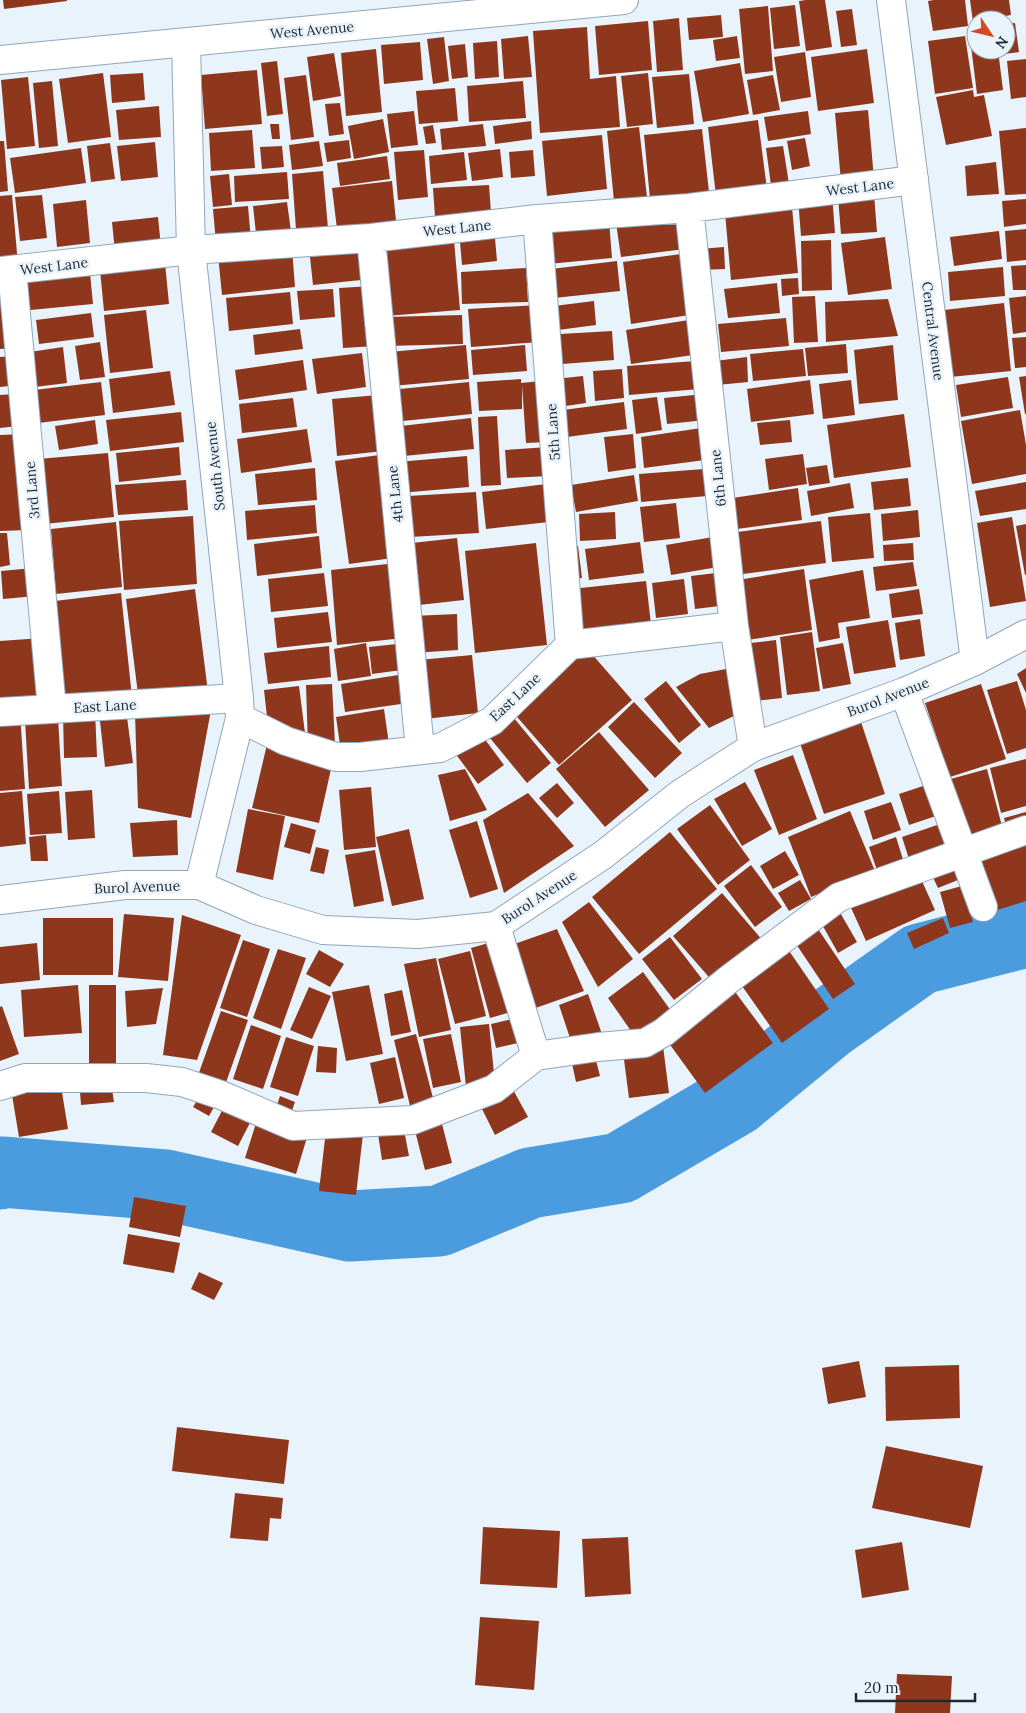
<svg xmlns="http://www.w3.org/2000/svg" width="1026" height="1713" font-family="Lora,serif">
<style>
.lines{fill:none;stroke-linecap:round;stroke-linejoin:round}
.river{stroke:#4a9cde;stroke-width:71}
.building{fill:#8f371d}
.pedestrian-casing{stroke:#8fa6bc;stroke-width:30}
.minor-casing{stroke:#8fa6bc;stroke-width:30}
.tertiary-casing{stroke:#8fa6bc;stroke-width:30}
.pedestrian{stroke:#fff;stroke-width:28}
.minor{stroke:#fff;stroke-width:28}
.tertiary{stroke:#fff;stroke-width:28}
.labels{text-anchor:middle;stroke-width:5;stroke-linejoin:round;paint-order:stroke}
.street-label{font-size:14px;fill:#1f2831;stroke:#e9f3fc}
</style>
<rect width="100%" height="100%" fill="#e9f3fc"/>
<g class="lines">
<!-- river -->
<path class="river" d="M0,1174L2,1172L165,1185L350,1226L439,1221L530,1183L620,1168L736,1100L827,1025L920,959L1026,932"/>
</g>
<!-- building -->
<path class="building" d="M3,0H67V1L4,9Z
M806,0H825L832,47L806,51L799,1Z
M934,0H965L968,26L933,31L928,1Z
M970,0H1009L1011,15L973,22Z
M795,5L800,46L774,49L770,8Z
M768,6L773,71L745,74L739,9Z
M852,9L857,45L841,47L836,11Z
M721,15L723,37L689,40L687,18Z
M679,18L683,70L657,72L653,21Z
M648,21L652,70L599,75L595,26Z
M1015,23L1019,52L1004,54L1003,50H1006V24Z
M587,27L590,79L616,76L620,127L540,133L533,31Z
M976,29V50H998L1003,90L977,94L969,30Z
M528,36L532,77L504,79L501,39Z
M737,36L740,58L716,61L713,40Z
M965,36L973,88L935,94L928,41Z
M444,37L449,81L433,84L427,39Z
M497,41L499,77L475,79L473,43Z
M420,42L423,80L384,84L381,45Z
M465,44L468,77L452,79L448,46Z
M376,49L382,112L346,116L341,53Z
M867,49L874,103L818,111L811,57Z
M805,52L811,97L781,102L774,57Z
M334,53L341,96L313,101L307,57Z
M1026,59V97L1011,99L1007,61Z
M277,61L283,114L267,116L261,63Z
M740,63L749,114L703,122L694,71Z
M257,70L262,124L205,129L201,75Z
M103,73L111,137L68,143L59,79Z
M143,73L145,100L112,103L110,75Z
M648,73L653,124L627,127L621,76Z
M689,74L694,124L657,128L652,77Z
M306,75L314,137L291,140L284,78Z
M773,75L780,110L753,115L747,80Z
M28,77L35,146L7,149L1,80Z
M52,81L58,146L39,148L33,83Z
M523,81L526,118L469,122L467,86Z
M455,88L458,121L419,124L416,91Z
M973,90L974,97L984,95L992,136L946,145L936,97Z
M340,103L344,134L329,136L325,104Z
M159,106L161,137L119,140L116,110Z
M868,110L874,179L841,182L835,113Z
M414,111L418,145L391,148L387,114Z
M808,111L811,134L768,141L764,117Z
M383,119L389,152L354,159L348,126Z
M758,120L767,189L716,196L708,127Z
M531,121L532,139L495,144L493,126Z
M270,124H279L280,139H272Z
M483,124L486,146L442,150L440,129Z
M433,125L436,143L426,144L423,127Z
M639,127L647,197L614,201L607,131Z
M1026,128V194L1005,195L999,131Z
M702,129L709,192L650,199L644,135Z
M252,130L255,168L211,171L209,133Z
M602,135L607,189L547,196L542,141Z
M805,138L810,166L792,170L787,141Z
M349,140L351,158L327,162L324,143Z
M0,141H4L8,191L0,192Z
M319,141L323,166L292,170L289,145Z
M155,142L158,177L121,181L117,146Z
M110,143L115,179L91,182L87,146Z
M282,146L284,167L262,169L260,147Z
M783,146L790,190L772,193L766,148Z
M81,148L86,183L15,193L10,158Z
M500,149L503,177L472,181L468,153Z
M424,150L428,197L398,200L394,152Z
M533,150L535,176L511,178L509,152Z
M464,152L467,180L431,184L429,156Z
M387,156L390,179L340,186L337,163Z
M996,162L999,194L967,196L965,166Z
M323,171L329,240L297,243L292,174Z
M287,172L289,199L235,202L234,176Z
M229,174L232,205L213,207L210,176Z
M392,181L396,221L337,229L332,188Z
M489,185L491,213L435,217L433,188Z
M832,194L835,233L801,236L798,198Z
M874,194L877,232L841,234L838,197Z
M12,195L18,265L0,267V196Z
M42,195L47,238L20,241L15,197Z
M1026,199V224L1004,227L1002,201Z
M86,200L90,243L57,247L53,204Z
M287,202L292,239L257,243L253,206Z
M248,206L251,240L216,243L213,209Z
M792,207L798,273L731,280L725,213Z
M681,215L685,249L621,257L616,223Z
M158,217L161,247L115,252L112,222Z
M609,220L612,258L548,264L544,226Z
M1026,229V260L1007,262L1005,231Z
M999,231L1002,259L954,266L950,237Z
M885,237L892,289L848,295L841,243Z
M495,238L497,261L462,265L460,242Z
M454,240L460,310L386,316L380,247Z
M831,240L832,290L802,291L801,241Z
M724,247L725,269L701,270L699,249Z
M292,248L295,287L222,295L218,255Z
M359,252L361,280L313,285L310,257Z
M688,253L696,314L631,324L623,262Z
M617,261L620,291L554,298L551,269Z
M165,263L169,304L104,311L100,270Z
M1026,265V290H1013L1011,266Z
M1003,267L1005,296L950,301L948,272Z
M526,268L528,302L462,304L461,272Z
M90,273L93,304L20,311L17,281Z
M798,278L799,294L782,296L781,279Z
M777,283L780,313L728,318L724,289Z
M372,286L376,346L343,348L339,288Z
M0,289L15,348L0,349Z
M333,289L335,317L300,320L297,291Z
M290,292L293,324L229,331L226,298Z
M815,296L818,342L794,343L792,297Z
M1026,296V332L1013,334L1009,298Z
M888,299L898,336L826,342L825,302Z
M594,301L596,325L558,330L554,306Z
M1004,303L1011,371L950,377L944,310Z
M538,305L540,342L471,347L468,309Z
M146,310L153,368L110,373L104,315Z
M91,313L94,337L39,344L36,320Z
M462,315L463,344L387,346L386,317Z
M786,318L789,346L721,352L718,324Z
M695,319L700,354L631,364L626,330Z
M300,329L303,349L255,355L253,335Z
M612,331L614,360L562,364L560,334Z
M1026,337V367L1015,368L1012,338Z
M100,342L105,377L80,380L75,346Z
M846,344L848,373L808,376L805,348Z
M466,345L469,379L392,386L389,352Z
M525,345L527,371L473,375L471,350Z
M893,345L898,400L859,404L854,350Z
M63,347L67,383L27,388L23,353Z
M803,349L806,376L753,381L750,354Z
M362,353L366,387L317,394L312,359Z
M15,356L17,385L0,387V357Z
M747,357L748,382L717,385L715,361Z
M303,360L307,390L239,400L235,370Z
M696,361L699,389L629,395L627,366Z
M622,369L624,398L595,401L593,371Z
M170,371L175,405L113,413L109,379Z
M583,376L586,403L559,407L555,379Z
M1026,376V414H1025L1019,377Z
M1008,377L1013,408L961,417L956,385Z
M521,379V383L541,381L548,442L526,443L522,385V409L479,411L477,382Z
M810,380L814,414L751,422L747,389Z
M851,380L855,415L823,419L819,384Z
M101,382L105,415L38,423L34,390Z
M469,382L472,414L393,422L390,390Z
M15,394L18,426L0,428V395Z
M704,394L706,420L667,424L664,398Z
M378,395L384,451L337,456L332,399Z
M657,397L662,430L636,434L632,400Z
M293,398L297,427L242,433L239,404Z
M624,402L627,429L567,437L563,410Z
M1020,410L1026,445V474L972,484L961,421Z
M181,412L184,442L110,451L106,420Z
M904,414L911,467L834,478L827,425Z
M497,416L501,485L481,486L478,417Z
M471,418L474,449L394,457L392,427Z
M95,420L98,444L59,450L55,426Z
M790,420L792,442L760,445L757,423Z
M701,428L705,460L644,468L641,437Z
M307,429L312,462L241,473L237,439Z
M25,434L28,530L0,531V435Z
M633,434L636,468L608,472L604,437Z
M179,447L181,475L119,482L116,453Z
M548,447L549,476L507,478L505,450Z
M108,453L114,517L44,524L38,459Z
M387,454L400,557L349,564L335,461Z
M803,454L807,484L769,490L765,459Z
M467,456L469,487L400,493L397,462Z
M827,465L830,483L809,486L806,468Z
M315,468L317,500L258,505L255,474Z
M704,469L707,496L641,502L639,474Z
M634,475L638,501L576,512L571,485Z
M908,478L911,506L874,510L871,482Z
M186,480L188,510L118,515L115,485Z
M1026,482V509L980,516L975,491Z
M554,483L558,521L486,529L482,492Z
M850,483L854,508L811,516L807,491Z
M798,488L802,520L730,530L726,499Z
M476,492L479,533L410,537L408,496Z
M676,503L680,538L644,542L640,507Z
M315,505L317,533L247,540L245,511Z
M918,510L920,537L883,541L881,514Z
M615,512L616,539L580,541L579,514Z
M870,513L874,558L832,562L828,517Z
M193,516L197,584L124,590L119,521Z
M1012,517L1026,601L990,607L977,523Z
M821,521L826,563L735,575L730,533Z
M116,522L122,587L56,594L51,529Z
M1026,524V575H1025L1016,526Z
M0,533H7L10,565L0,567Z
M319,536L322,568L257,576L254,544Z
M719,536L724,566L671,575L666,545Z
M457,538L464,600L419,605L412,543Z
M640,542L644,573L589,580L585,549Z
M536,543L547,645L475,653L465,551Z
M913,543L914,560L884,561L883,545Z
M578,546L582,578L568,580L564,548Z
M913,562L917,586L876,591L873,567Z
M397,563L404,638L337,645L331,570Z
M33,568L36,596L3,599L1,571Z
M804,569L812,630L747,640L738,580Z
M863,570L870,618L838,623L840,638L819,642L809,580Z
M724,572L728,605L695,609L691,576Z
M324,573L328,606L271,612L268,579Z
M684,579L688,614L656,618L652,583Z
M646,581L652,633L577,642L571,589Z
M195,589L208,692L139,702L126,599Z
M919,589L923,614L892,618L889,594Z
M121,593L132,697L66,704L55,601Z
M328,612L332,642L277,648L274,618Z
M457,614L458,650L413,653L412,616Z
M920,619L925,656L900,660L895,623Z
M888,620L896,667L854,674L846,627Z
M812,632L820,691L787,695L780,637Z
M42,638L46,700L0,704V641Z
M776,640L782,698L748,702L742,644Z
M366,643L371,676L338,681L334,649Z
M406,643L409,669L372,674L369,647Z
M843,643L851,684L823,689L816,648Z
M584,645L632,700L559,765L511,710Z
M329,646L331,677L268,684L264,653Z
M472,655L478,713L425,719L419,660Z
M731,668L740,713L709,728L676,687L700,674Z
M1026,668V693L1017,674Z
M411,673L415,702L345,712L341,684Z
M666,681L701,725L679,743L644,699Z
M1017,681L1026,710V748L1007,754L987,690Z
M332,684L335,745L308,746L306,685Z
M981,684L1006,759L950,777L925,703Z
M299,686L305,733L288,735L267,717L264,690Z
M634,702L682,753L655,778L608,727Z
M384,709L389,744L341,752L336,717Z
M211,710L191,818L138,808L135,713Z
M95,711L97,757L64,758L63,713Z
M20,712L25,789L0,791V714Z
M509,712L551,763L527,783L485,732Z
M127,717L133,763L105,767L100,721Z
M58,718L62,786L29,789L25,720Z
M861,722L885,794L824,814L800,743Z
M478,730L504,765L478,784L452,749Z
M599,732L649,790L605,827L556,769Z
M269,736L333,760L319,823L252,808Z
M793,755L817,819L779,835L754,770Z
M1026,759V806L1001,813L990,768Z
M465,769L487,810L450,821L438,775Z
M987,769L1003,830L964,841L947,780Z
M745,782L772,829L742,846L714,799Z
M557,783L574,803L557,818L539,798Z
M926,785L936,816L909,825L899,794Z
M371,787L376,847L344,850L339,790Z
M92,790L95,838L68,840L65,792Z
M22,791L26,844L0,847V793Z
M59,791L62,833L30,835L27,794Z
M528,793L574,846L504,893L483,820Z
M891,802L901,830L873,840L864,811Z
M710,805L750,860L718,885L677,829Z
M248,809L285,816L273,880L236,872Z
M850,811L875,871L811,897L788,837Z
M1026,812V827L1008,833L1004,818Z
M177,820L178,855L133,857L130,823Z
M477,821L498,889L470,898L449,830Z
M291,823L316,830L310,854L284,847Z
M940,824L947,847L909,859L902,837Z
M409,829L424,899L392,906L376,837Z
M670,832L717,889L639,954L592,897Z
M46,835L48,861H31L29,837Z
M896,837L906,869L880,879L869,847Z
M1026,837V901L994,911L975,854Z
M316,847L329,850L324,874L310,871Z
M375,850L384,901L354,907L345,855Z
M785,851L799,875L773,889L760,866Z
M950,860L958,880L938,888L929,869Z
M751,865L782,907L755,927L724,886Z
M917,870L935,910L866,941L848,901Z
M800,880L811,899L789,911L778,893Z
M962,886L973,922L950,928L940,892Z
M722,893L764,942L715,984L673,936Z
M589,902L633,959L598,987L562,922Z
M838,909L857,942L838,953L819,919Z
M124,914L174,918L168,981L118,977Z
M182,915L241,935L197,1060L163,1055Z
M43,918H113V975H43Z
M943,918L949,933L914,949L907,933Z
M814,923L855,984L833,999L792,938Z
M557,929L584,991L527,1011L506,947Z
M670,937L702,979L674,1000L642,959Z
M243,940L270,949L247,1017L220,1008Z
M499,940L518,1010L490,1018L471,948Z
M783,942L829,1009L782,1043L735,976Z
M37,943L40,980L0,984V947Z
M278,949L306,958L281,1029L253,1018Z
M319,950L344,964L330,987L306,974Z
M470,951L486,1016L455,1024L438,959Z
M436,958L451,1030L419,1037L404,964Z
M643,972L674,1015L638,1041L608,998Z
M78,985L82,1033L24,1037L21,990Z
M89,985H116V1063H89Z
M369,985L383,1054L346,1061L332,992Z
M730,985L773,1043L705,1093L663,1035Z
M309,987L331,996L312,1039L290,1030Z
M163,988L156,1024L127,1027L125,991Z
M402,990L411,1032L391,1036L384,994Z
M588,994L603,1037L573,1047L559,1005Z
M2,1006L19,1054L0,1061V1007Z
M221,1011L248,1020L223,1091L196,1081Z
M521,1017L527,1041L496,1048L491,1024Z
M489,1024L495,1083L466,1087L460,1027Z
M251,1025L281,1036L263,1089L233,1079Z
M416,1034L436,1109L412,1114L394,1040Z
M451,1034L461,1082L433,1088L423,1039Z
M286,1037L314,1046L298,1096L270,1087Z
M318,1046L337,1048L336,1073L316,1072Z
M663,1046L669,1093L629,1098L623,1052Z
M593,1049L600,1076L576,1082L570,1054Z
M395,1057L404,1098L379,1104L370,1063Z
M60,1080L68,1129L19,1137L11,1089Z
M510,1084L528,1117L495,1135L478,1101Z
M112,1089L114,1102L81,1105L80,1092Z
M203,1091L218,1100L209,1116L193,1107Z
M280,1096L295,1102L289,1119L274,1114Z
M226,1103L253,1117L238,1146L211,1132Z
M258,1117L308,1134L296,1174L245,1158Z
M441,1120L452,1163L425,1170L414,1127Z
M326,1130L363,1134L356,1195L319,1191Z
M404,1130L409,1156L382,1160L378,1134Z
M134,1197L186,1206L180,1237L129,1227Z
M128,1234L180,1243L174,1273L123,1264Z
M199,1272L223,1283L214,1300L191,1289Z
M859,1361L866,1397L828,1404L822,1368Z
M959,1365L960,1418L886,1421L885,1367Z
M177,1427L289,1440L284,1484L172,1471Z
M886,1446L983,1466L970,1528L872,1508Z
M235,1493L283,1498L281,1519L270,1518L268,1541L230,1538Z
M483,1527L560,1531L557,1588L480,1584Z
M628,1537L631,1594L585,1597L582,1539Z
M902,1542L909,1590L862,1598L855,1550Z
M480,1617L539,1621L534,1690L475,1685Z
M897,1674L952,1676L950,1713H895Z"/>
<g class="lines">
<!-- pedestrian casing -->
<g class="pedestrian-casing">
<path id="pedestrian" d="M689,208L734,626L753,747
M537,219L570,645
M371,238L420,750
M12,270L52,709
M0,271L191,250L371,238L537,219L689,208L914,180
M0,712L239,698
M240,718L286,741L336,757H360L440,748L492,721L570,645L734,626
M536,1056L598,1047L645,1043L664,1032L728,980L839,897L1026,830
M0,1086L25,1078H146L182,1082L221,1095L293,1126L413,1120L494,1089L536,1056L496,926"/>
</g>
<!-- minor casing -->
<g class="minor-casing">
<path id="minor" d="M891,0L975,661
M186,42L191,250L239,698L240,718L199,885
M0,60L624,0
M904,692L983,907"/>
</g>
<!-- tertiary casing -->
<g class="tertiary-casing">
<path id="tertiary" d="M0,900L125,885H199L256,910L323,930L418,934L496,926L603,855L680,794L753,747L904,692L975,661L1026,634"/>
</g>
<!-- pedestrian -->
<use href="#pedestrian" class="pedestrian"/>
<!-- minor -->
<use href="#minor" class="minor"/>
<!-- tertiary -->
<use href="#tertiary" class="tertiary"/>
</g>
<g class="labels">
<!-- street labels -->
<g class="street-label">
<text transform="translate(312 30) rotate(-5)" y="5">West Avenue</text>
<text transform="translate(860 187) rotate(-7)" y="5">West Lane</text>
<text transform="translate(457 228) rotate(-6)" y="5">West Lane</text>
<text transform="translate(54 266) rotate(-7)" y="5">West Lane</text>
<text transform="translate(933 331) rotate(83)" y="5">Central Avenue</text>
<text transform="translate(553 432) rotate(-94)" y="5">5th Lane</text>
<text transform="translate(215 466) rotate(-96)" y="5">South Avenue</text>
<text transform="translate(718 478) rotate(-96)" y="5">6th Lane</text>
<text transform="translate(32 490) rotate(-95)" y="5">3rd Lane</text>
<text transform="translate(395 494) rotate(-96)" y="5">4th Lane</text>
<text transform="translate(515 697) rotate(-43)" y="5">East Lane</text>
<text transform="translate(888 697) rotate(-21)" y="5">Burol Avenue</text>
<text transform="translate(105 706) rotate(-3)" y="5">East Lane</text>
<text transform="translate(137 887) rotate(-2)" y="5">Burol Avenue</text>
<text transform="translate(539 897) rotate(-33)" y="5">Burol Avenue</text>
</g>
</g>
<!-- north arrow -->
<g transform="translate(991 35) rotate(125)"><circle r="24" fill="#e9f3fc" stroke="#98a2ab"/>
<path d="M0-4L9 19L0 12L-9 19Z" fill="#d34a20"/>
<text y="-8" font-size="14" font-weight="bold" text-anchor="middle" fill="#1f2831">N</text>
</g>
<!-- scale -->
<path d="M856 1693v8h119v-8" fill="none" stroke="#1f2831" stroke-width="2.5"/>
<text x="864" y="1693" font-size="15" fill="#1f2831" stroke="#e9f3fc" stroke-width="4" paint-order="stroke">20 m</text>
</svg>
